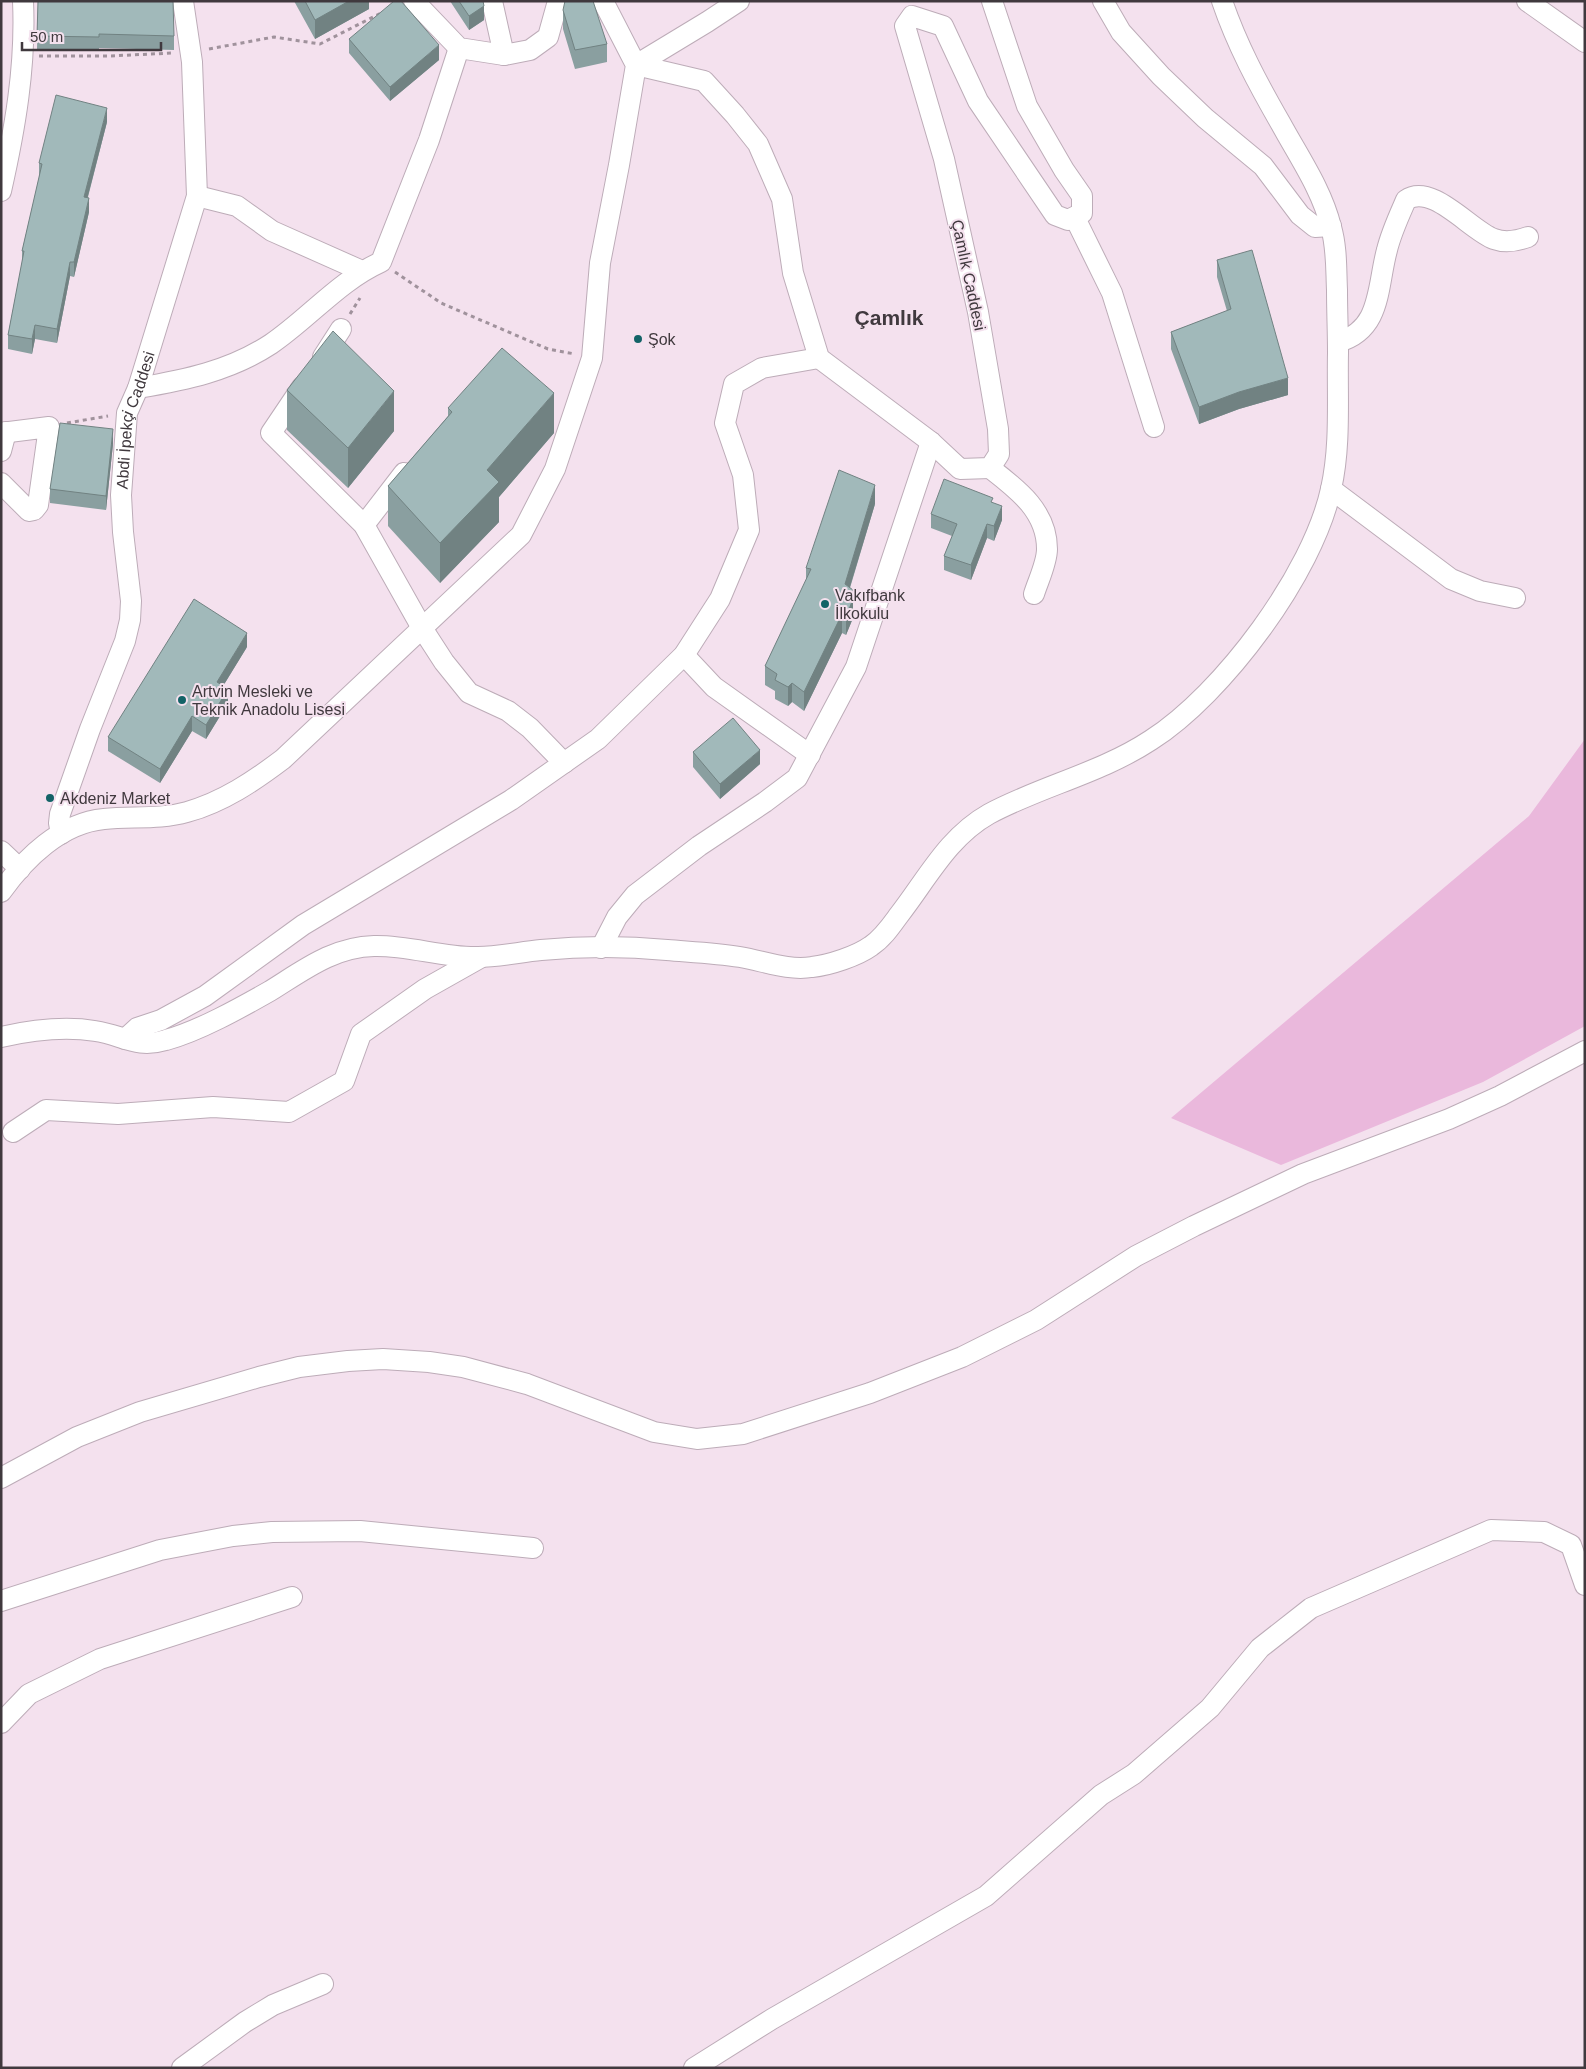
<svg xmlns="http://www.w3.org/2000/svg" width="1586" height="2069" font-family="Helvetica,sans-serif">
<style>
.green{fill:#eab8dc}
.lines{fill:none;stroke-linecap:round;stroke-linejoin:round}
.minor-casing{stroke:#bdacb8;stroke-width:22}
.path{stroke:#a0929c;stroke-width:3;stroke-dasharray:4 4;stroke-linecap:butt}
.minor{stroke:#fff;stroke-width:20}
.wall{fill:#8a9fa0}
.shaded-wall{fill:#718282}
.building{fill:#a1b9ba;stroke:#718282}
.poi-dot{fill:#136367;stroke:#f4e1ee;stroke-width:2}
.labels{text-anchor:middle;stroke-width:4;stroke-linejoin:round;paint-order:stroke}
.street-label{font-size:16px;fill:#40393e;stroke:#f4e1ee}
.poi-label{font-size:16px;fill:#40393e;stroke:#f4e1ee;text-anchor:start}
.district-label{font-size:21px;font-weight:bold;fill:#40393e;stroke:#f4e1ee}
</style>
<rect width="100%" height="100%" fill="#f4e1ee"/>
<!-- green -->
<path class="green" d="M1585,739V1026L1483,1082L1281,1165L1171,1118L1529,816Z"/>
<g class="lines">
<!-- minor casing -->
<g class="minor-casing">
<g id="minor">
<path d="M414,1L459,48L504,55L530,50L548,37L558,1"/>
<path d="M492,1L504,55"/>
<path d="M1103,1L1121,32L1161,76L1205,118L1263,166L1300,215L1315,227L1331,226"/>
<path d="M1527,1L1585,42"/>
<path d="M636,65L704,81L735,115L758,144L782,199L793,273L819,358L931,442L960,469L990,468L999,454L998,429L978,312L944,159L905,26L912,16L943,26L978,101L1055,215L1068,220L1082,213V196L1064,170L1027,106L992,1"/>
<path d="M636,65L707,22L739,1"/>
<path d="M1,191C15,129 26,66 23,1"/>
<path d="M197,196L237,206L272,231L362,271"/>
<path d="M1075,218L1112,293L1154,427"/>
<path d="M1338,342C1382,330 1377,286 1387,250C1391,233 1399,216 1406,200C1432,182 1471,231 1494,239C1505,243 1517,241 1528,237"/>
<path d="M323,357L341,329"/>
<path d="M302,387L271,433L364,525L422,628L444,662L469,693L508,711L530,728L564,763"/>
<path d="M138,388C185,380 230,371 271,344C309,318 339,281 381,262L429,140L459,48"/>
<path d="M1,433L49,427L38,505L34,510L29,511L1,483"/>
<path d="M1,451L6,432"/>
<path d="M990,468C1017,489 1047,511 1047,549C1047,563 1038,581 1034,594"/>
<path d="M1331,489L1451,579L1480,591L1515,598"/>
<path d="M364,525L404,473"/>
<path d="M684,655L714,687L810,755"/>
<path id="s1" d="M61,834L59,823L60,814L90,729L125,641L130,620L131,601L123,532L121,495L127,413L138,388L197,196L192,62L183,1"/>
<path d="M1,851L20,869"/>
<path d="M1,892C25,858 61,823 104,819C132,816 159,820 187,812C223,802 254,781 283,759L521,535L555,469L592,358L600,263L619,165L636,65L603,1"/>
<path d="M601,948L617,917L635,895L699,846L765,802L797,778L856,667L931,442"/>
<path d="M1,1037C32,1030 64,1026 95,1031C123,1035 136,1049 166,1040C199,1031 240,1008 270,991C304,970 333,947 374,946C409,945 443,958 478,957C499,957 520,952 541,950C582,946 626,946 667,950C691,952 716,953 740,957C764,961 788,971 812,967C830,965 857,956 871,946C883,938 891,926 899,915C927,879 948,837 989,814C1041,786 1101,773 1151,740C1223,694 1313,573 1331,489C1341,445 1337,397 1338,353C1338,332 1337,311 1337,290C1336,269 1337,248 1331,227C1322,190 1299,157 1281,124C1258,84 1237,45 1222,1"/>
<path d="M125,1039L137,1028L161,1020L205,996L303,925L511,800L598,739L684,655L720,599L749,530L743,475L725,423L734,384L762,368L819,358"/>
<path d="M13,1132L46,1110L118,1114L213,1107L289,1112L344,1081L361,1034L425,989L480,958"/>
<path d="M1,1478L77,1437L140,1412L259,1377L299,1367L348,1361L383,1359L429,1362L463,1367L527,1384L654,1432L697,1439L743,1434L870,1393L962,1357L1036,1320L1136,1256L1194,1226L1303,1174L1449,1119L1500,1096L1585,1051"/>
<path d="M1,1601L160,1550L233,1536L272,1532L360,1531L533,1548"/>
<path d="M1,1723L29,1694L100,1659L292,1597"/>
<path d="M182,2068L245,2022L273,2005L323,1984"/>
<path d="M694,2068L772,2019L986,1896L1101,1795L1134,1774L1210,1708L1260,1648L1311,1608L1491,1530L1544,1532L1571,1545L1585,1585"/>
</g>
</g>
<!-- path -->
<path class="path" d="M209,49L274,37L320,44L383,12
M39,56H109L173,53
M395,272L441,303L548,349L575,354
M350,314L360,298
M67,423L108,416"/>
<!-- minor -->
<use href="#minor" class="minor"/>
</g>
<!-- wall -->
<path class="wall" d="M38,1L174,36V50L99,48V51L37,50Z
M294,1H369V9L315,39Z
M450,1H483L484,20L469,30Z
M563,10L607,44V62L575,69L563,29Z
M349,39L439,60L390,101L349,53Z
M107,122L88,197L89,212L74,277L70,276L57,343L35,339L32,354L8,349V335L22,263V251L39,178V163Z
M1217,260L1288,395L1239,409L1199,424L1171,349V332L1227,311L1217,277Z
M287,390L394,431L348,488L287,430Z
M448,408L554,433L499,497V522L440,583L388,526V486L448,416Z
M113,444L106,510L50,503V489Z
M993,503L1002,520L994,541L987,538L971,580L944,570V556L952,536L931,528V514Z
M875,504L850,588L853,590V618L846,635L842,633L804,711L792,702L788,706L775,699V691L765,685V666L806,581V568Z
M247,647L223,686L228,703L206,739L192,731L160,783L108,751V737Z
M693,752L760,764L720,799L693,767Z"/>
<!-- shaded-wall -->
<path class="shaded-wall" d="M349,1H369V9L315,39V20Z
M484,6V20L469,30V16Z
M439,45V60L390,101V87Z
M107,108V122L84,211V197Z
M89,198V212L74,277V262Z
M70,262V276L57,343V329Z
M35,325V339L32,354V339Z
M1288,378V395L1239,409L1199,424V407L1239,392Z
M394,391V431L348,488V448Z
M554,393V433L499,497V522L440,583V543L487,470Z
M113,429V444L106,510V496Z
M875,485V504L845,603V584Z
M1002,506V520L994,541V526Z
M987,524V538L971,580V565Z
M853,590V618L846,635V617L848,596Z
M842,614V633L804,711V692Z
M247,633V647L217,696V682Z
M792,683V702L788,706V687Z
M228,689V703L206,739V725Z
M192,716V731L160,783V769Z
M760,750V764L720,799V784Z"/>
<!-- building -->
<path class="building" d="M38,1H173L174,36L99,34V37L37,36Z
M305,1H349L315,20Z
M394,1H401L439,45L390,87L349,39Z
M459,1H483L484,6L469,16Z
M565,1H593L607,44L575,50L563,10Z
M56,95L107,108L84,197L89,198L74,262H70L57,329L35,325L32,339L8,335L24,251H22L42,164L39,163Z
M1252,250L1288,378L1239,392L1199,407L1171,332L1231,309L1217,260Z
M333,331L394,391L348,448L287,390Z
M502,348L554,393L487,470L499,482L440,543L388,486L452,412L448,408Z
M60,423L113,429L106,496L50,489Z
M839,470L875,485L845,584L853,590L848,596L853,599L846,617L842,614L804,692L792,683L788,687L775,680L777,674L765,666L811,569L806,568Z
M944,479L993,498L991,502L1002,506L994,526L987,524L971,565L944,556L957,524L931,514Z
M194,599L247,633L217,682L228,689L206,725L192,716L160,769L108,737Z
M733,718L760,750L720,784L693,752Z"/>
<!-- markers -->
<g class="poi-dot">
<circle cx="638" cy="339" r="5"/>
<circle cx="825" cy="604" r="5"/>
<circle cx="182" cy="700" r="5"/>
<circle cx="50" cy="798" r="5"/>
</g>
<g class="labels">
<!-- street labels -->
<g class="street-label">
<text transform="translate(969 275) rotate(78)" y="6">Çamlık Caddesi</text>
<text dy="6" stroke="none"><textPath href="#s1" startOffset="429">Abdi İpekçi Caddesi</textPath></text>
</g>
<!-- poi labels -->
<g class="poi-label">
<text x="648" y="345">Şok</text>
<text x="835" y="601">Vakıfbank<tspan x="835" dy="18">İlkokulu</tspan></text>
<text x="192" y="697">Artvin Mesleki ve<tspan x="192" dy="18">Teknik Anadolu Lisesi</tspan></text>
<text x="60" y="804">Akdeniz Market</text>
</g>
<!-- district labels -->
<g class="district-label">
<text x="889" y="325">Çamlık</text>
</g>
</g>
<!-- border -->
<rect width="1586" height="2069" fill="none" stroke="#40393e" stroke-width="5"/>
<!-- scale -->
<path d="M22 42v8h139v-8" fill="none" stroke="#40393e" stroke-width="2.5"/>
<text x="30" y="42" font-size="15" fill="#40393e" stroke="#f4e1ee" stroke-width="4" paint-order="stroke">50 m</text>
</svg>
